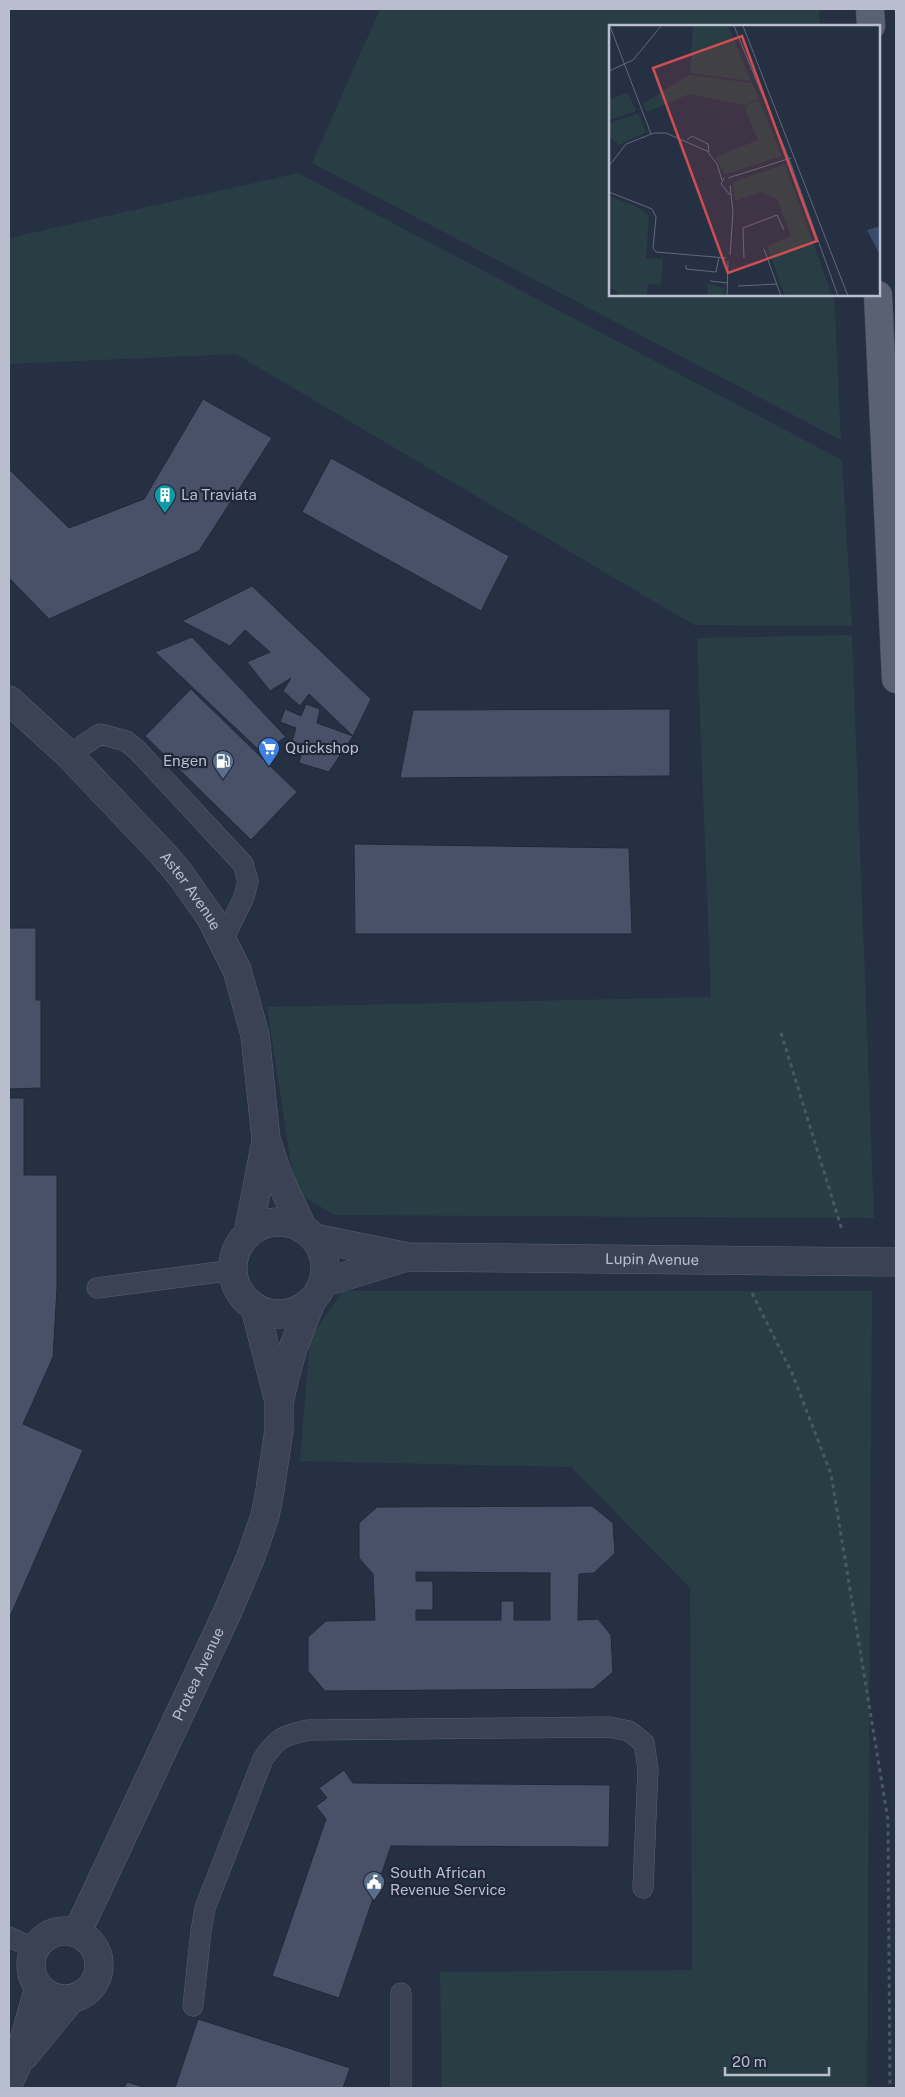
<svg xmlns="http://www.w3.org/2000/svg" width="905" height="2097" font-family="'Public Sans',sans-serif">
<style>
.green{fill:#283e44}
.building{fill:#485168;stroke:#21293a;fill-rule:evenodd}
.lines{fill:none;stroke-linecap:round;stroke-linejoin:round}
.service-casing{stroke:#596070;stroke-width:21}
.minor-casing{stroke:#596070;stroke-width:29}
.primary-casing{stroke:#444b5c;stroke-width:29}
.path{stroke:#465b61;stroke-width:3;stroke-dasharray:4 4;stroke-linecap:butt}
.service{stroke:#3a4253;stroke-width:20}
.minor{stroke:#3a4253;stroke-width:28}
.primary{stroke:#596173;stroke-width:28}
.labels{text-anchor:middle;stroke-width:4.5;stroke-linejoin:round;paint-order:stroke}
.poi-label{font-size:15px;fill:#b8becd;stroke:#1f2738;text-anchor:start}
.street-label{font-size:15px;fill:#b8becd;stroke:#1f2738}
.inset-road{fill:none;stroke:#60697a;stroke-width:1}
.view{fill:#ce4e51;fill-opacity:0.15;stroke:#ce4e51;stroke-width:2.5}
.inset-edge{fill:none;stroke:#b8becd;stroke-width:2.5}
</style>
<rect width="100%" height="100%" fill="#263043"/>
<!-- green -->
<path class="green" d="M380,9H819L820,26H610V295H834L841,440L312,163Z
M298,173L842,460L852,626L694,625L236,354L9,364V238Z
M852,635L874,1218L334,1215L295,1191L267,1007L711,997L697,638Z
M343,1291H872L867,2088H442L440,1972L692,1970L690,1588L571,1467L300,1461L310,1338Z"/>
<!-- building -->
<path class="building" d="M203,399L272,438L199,551L49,619L9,578V469L69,528L144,499Z
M331,458L509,556L481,611L302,512Z
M252,586L371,699L353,736L309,694L300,706L283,691L291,678L270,691L247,662L270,652L245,630L230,646L182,621Z
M192,637L286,737L261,752L155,652Z
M191,689L297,792L251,840L145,736Z
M306,704L320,709L317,723L353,736L329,772L299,763L302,751L290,747L296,728L280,722L285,709L301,716Z
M670,709V776L400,778L413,710Z
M354,844L629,848L632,934H355Z
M9,928H36V1000H41V1088L9,1089Z
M9,1098H24V1175H57V1288L53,1357L23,1424L83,1450L9,1619Z
M592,1506L613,1523L615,1553L594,1573L579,1574L578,1620L598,1619L611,1635L613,1672L593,1689L325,1691L308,1671V1637L326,1621L375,1620L373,1574L359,1558V1523L377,1507ZM416,1572L550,1573V1620H514V1601H501V1620H416V1610H433V1581H416Z
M344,1770L353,1783L610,1785L609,1847L391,1846L339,1998L272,1976L326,1819L316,1806L327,1798L319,1788Z
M198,2019L350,2068L343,2088H175Z
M127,2082L147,2088H124Z"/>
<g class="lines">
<!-- service casing -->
<g class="service-casing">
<path id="service" d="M69,755L100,734L126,741L137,750L243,864L248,881L244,897L223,940
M97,1288L234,1270
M9,1937L35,1949
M401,1993V2088
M193,2006L201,1931L205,1908L263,1759C278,1737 282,1736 308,1730L609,1727L629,1731L644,1743L648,1769L643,1888"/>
</g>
<!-- minor casing -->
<g class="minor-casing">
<g id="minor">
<path id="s1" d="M9,700L69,755L163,854L180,874L211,918L237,970L255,1035L266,1139L279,1178L303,1229"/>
<circle cx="279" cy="1268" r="46"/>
<path d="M248,1234L266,1141"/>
<path id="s2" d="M314,1238L408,1257L896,1262"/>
<path d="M323,1283L404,1258"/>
<path d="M255,1308L278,1398"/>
<circle cx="65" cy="1965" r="34"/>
<path id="s3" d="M77,1933L227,1613L250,1559L265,1516L270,1490L279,1430V1402L285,1377L293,1348L311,1302"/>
<path d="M24,2056L71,1999"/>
<path d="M9,2082L17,2065L39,1987"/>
</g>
</g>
<!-- primary casing -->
<g class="primary-casing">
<path id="primary" d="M870,9L871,26
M878,295L896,679"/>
</g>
<!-- path -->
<path class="path" d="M781,1033L842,1230
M752,1293L792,1373L831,1474L888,1820L890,2088"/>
<!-- service -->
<use href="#service" class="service"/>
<!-- minor -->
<use href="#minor" class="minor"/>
<!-- primary -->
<use href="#primary" class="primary"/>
</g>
<!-- icons -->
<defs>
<g id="building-pin" transform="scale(1.125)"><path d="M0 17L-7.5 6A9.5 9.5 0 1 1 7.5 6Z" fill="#0f9aa8" stroke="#1f2738"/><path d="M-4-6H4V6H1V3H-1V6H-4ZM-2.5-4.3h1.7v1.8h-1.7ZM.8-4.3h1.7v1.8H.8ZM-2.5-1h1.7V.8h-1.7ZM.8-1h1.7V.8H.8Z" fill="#fff"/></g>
<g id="supermarket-pin" transform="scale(1.125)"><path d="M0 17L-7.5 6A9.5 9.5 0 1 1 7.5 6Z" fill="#3f7fe0" stroke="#1f2738"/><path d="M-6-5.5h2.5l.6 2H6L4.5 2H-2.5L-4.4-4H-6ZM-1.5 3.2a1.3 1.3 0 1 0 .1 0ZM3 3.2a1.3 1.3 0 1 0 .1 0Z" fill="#fff"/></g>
<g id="fuel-pin" transform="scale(1.125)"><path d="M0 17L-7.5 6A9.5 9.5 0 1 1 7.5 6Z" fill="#5c6f8a" stroke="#1f2738"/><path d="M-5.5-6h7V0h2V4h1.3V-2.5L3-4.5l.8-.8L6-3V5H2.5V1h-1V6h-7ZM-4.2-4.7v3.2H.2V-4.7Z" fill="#fff"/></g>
<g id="civic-pin" transform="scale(1.125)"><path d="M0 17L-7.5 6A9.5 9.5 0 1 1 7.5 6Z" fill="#5c6f8a" stroke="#1f2738"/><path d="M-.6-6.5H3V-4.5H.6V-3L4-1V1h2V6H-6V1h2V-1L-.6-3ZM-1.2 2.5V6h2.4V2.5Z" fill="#fff"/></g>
</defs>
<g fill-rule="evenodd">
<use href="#building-pin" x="165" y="495"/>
<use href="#supermarket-pin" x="269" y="748"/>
<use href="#fuel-pin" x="223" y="761"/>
<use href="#civic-pin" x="374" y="1882"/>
</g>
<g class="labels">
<!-- poi labels -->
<g class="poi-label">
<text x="181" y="500">La Traviata</text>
<text x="285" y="753">Quickshop</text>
<text x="207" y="766" text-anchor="end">Engen</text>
<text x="390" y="1878">South African<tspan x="390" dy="17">Revenue Service</tspan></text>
</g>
<!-- street labels -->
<g class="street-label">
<text dy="5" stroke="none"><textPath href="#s1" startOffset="264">Aster Avenue</textPath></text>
<text dy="5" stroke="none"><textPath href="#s2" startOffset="340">Lupin Avenue</textPath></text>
<text dy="5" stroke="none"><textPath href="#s3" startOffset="286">Protea Avenue</textPath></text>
</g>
</g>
<!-- overview -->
<g transform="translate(609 25)">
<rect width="271" height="271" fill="#263043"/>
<path d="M84,1H119L142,56L81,48ZM80,50L143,58L150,74L135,80L80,69L38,87L34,79ZM19,68L27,86L0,95V74ZM150,75L173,131L116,149L106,132L149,115L135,81ZM29,89L37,107L10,120L0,111V98ZM176,139L223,271H176L158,221L182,211L168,174L152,167L126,176L124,157ZM0,171L26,181L40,191L37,233L53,234L54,238L52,260L39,259L38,271H11L0,260ZM99,259L116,263L114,271H98Z" fill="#283e44"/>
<path d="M272,201V230H271L258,205Z" fill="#3b4b6c"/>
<path class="inset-road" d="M1,1L42,109M125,1L180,134L229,271M134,1L239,271M0,46L24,35L52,1M78,115L83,111L99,119L100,127M0,141L17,119L45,108H57L98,126L108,139L113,155M115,153L112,159L121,170M119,153L182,133M0,167L43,184L47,192L44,223L47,227L117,233M155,224L172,271M121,230L124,187L121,160M135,233L134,203L168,190L175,205M77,240V244L107,247L110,232M101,256L119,258M129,261L168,259M118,271L119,236"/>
<path class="view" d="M133,11L208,216L119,248L44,43Z"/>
<rect width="271" height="271" class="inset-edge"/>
</g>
<!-- border -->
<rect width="905" height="2097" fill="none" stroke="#b8becd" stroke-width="20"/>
<!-- scale -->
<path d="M725 2067v8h104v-8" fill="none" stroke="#b8becd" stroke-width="2.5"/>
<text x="732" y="2067" font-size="15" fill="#b8becd" stroke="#1f2738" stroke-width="4" paint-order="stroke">20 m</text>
</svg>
